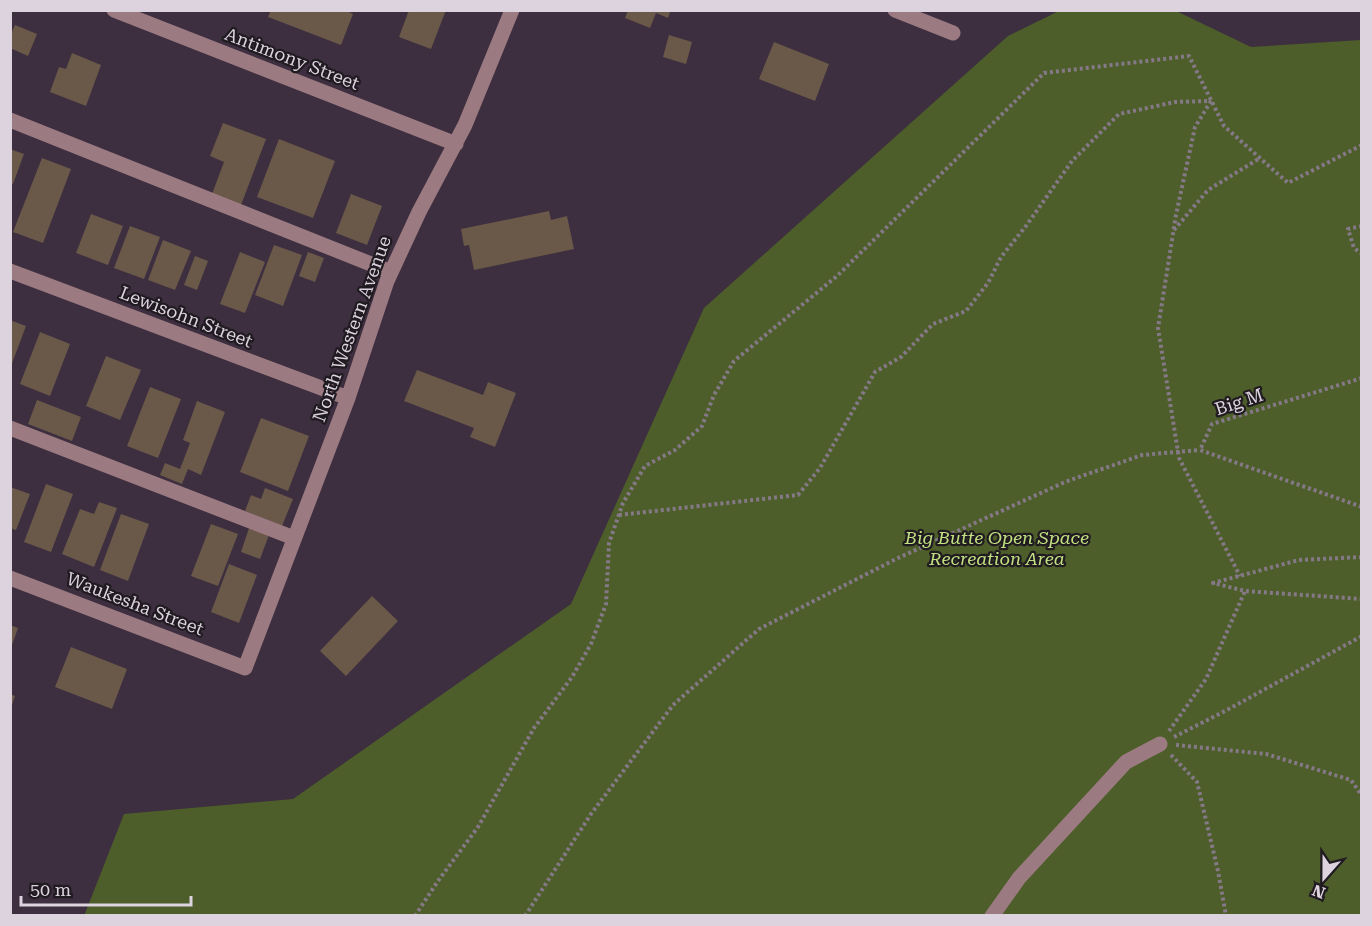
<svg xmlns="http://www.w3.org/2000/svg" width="1372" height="926" font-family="'Roboto Serif',serif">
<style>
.green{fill:#4d5e2a}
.building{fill:#6a5849}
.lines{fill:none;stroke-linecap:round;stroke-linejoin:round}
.path{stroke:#857987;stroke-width:4;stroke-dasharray:3 3;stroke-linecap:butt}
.minor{stroke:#9c7a81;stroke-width:15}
.labels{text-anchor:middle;stroke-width:4.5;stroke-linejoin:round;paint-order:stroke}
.street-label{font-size:18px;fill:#dcd3de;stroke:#201a21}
.park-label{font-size:18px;font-style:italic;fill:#c1e180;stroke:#201a21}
</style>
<rect width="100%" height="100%" fill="#3d2f3f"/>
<!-- green -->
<path class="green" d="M1174,10L1251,47L1361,40V915L84,916L124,814L293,799L571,604L704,308L1008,36L1059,11Z"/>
<!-- building -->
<path class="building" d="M271,10H345L353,14L341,45L268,17Z
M409,10H446L431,49L399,37Z
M628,10H671L668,18L656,13L650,28L625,18Z
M15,25L37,34L28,56L10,48V36Z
M669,35L692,42L686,64L663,57Z
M774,42L829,64L815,101L759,79Z
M72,53L101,65L86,106L50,92L59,67L66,69Z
M223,123L266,139L241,205L212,194L224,162L210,156Z
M279,139L335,161L313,218L257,197Z
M10,149L24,154L13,184L10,183Z
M42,158L71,169L43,243L13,232Z
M351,194L382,206L367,245L336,233Z
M549,211L551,220L567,216L574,249L474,270L469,245L464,246L461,229Z
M91,214L123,226L108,265L76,253Z
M130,226L160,237L144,279L114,268Z
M163,240L191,251L175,290L148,280Z
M274,245L302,255L283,306L255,295Z
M240,252L265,262L245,313L220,304Z
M308,252L324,258L315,282L299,276Z
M195,256L208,261L197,290L184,285Z
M10,320L26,326L11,366H10Z
M40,332L70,344L50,396L20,384Z
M106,356L141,370L120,420L86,406Z
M417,370L483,395L488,382L516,393L495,447L470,437L474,428L404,401Z
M150,387L181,399L158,458L127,446Z
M37,400L81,417L72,441L28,424Z
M197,401L225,412L201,475L188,469L182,484L160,475L165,463L180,469L190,443L183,440Z
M261,418L309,436L288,491L240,472Z
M46,484L73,494L51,552L24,542Z
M10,487L30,494L16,530L10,528Z
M265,488L293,499L282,526L245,511L251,495L261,499Z
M99,502L117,508L94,567L62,554L80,509L94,514Z
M121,514L149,524L128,581L100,570Z
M211,524L238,534L218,586L191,576Z
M249,528L269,535L260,559L241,552Z
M229,564L257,575L239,623L211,612Z
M372,596L398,621L346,676L320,651Z
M10,625L18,628L11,648L10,647Z
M71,647L127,669L112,709L55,687Z
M10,694L15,696L11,708H10Z"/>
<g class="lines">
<!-- path -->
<path class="path" d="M1211,101L1195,127L1176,215L1158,328L1179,458L1240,576
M1362,226L1348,229L1354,248L1362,254
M1174,230L1208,190L1260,158
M1362,378L1212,424L1200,450L1362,507
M619,515L798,495L820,468L875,372L901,357L933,324L966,311L988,283L1001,257L1026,226L1072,161L1119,114L1175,102L1211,101
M1362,557L1299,560L1213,583L1245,591L1362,599
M1169,731L1206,679L1245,591
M1174,737L1227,710L1362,636
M1176,745L1266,754L1351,780L1362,796
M1171,755L1197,782L1218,871L1226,916
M415,916L438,881L478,827L534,728L572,677L591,644L606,604L609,543L623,503L645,466L675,450L702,426L714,395L734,361L837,276L1044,73L1189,56L1224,126L1288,183L1362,145
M525,916L591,814L673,705L759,629L898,558L1065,482L1142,455L1200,450"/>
<!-- minor -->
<path class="minor" d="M114,10L456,144
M895,10L953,33
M10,120L391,272
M10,271L348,398
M10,428L294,538
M10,578L245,668L348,398L387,281L419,212L465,125L512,10
M992,916L1019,878L1126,762L1160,744"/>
</g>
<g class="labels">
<!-- street labels -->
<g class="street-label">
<text transform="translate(292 59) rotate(21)" y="6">Antimony Street</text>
<text transform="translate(186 317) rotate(21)" y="6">Lewisohn Street</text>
<text transform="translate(352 329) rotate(-70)" y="6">North Western Avenue</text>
<text transform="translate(1239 402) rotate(-18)" y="6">Big M</text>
<text transform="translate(135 604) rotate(21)" y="6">Waukesha Street</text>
</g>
<!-- park labels -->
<g class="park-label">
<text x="997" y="544">Big Butte Open Space<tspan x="997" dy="21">Recreation Area</tspan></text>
</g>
</g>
<!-- border -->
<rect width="1372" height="926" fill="none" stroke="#dcd3de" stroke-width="24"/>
<!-- north arrow -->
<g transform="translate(1324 878) rotate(201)" stroke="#201a21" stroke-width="4.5" paint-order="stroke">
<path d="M0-4.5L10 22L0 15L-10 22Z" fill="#dcd3de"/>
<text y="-9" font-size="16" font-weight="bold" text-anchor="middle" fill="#dcd3de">N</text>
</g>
<!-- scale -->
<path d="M21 896v9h170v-9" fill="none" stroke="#dcd3de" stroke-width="3"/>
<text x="30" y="896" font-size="18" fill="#dcd3de" stroke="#201a21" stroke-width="4.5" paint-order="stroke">50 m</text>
</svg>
